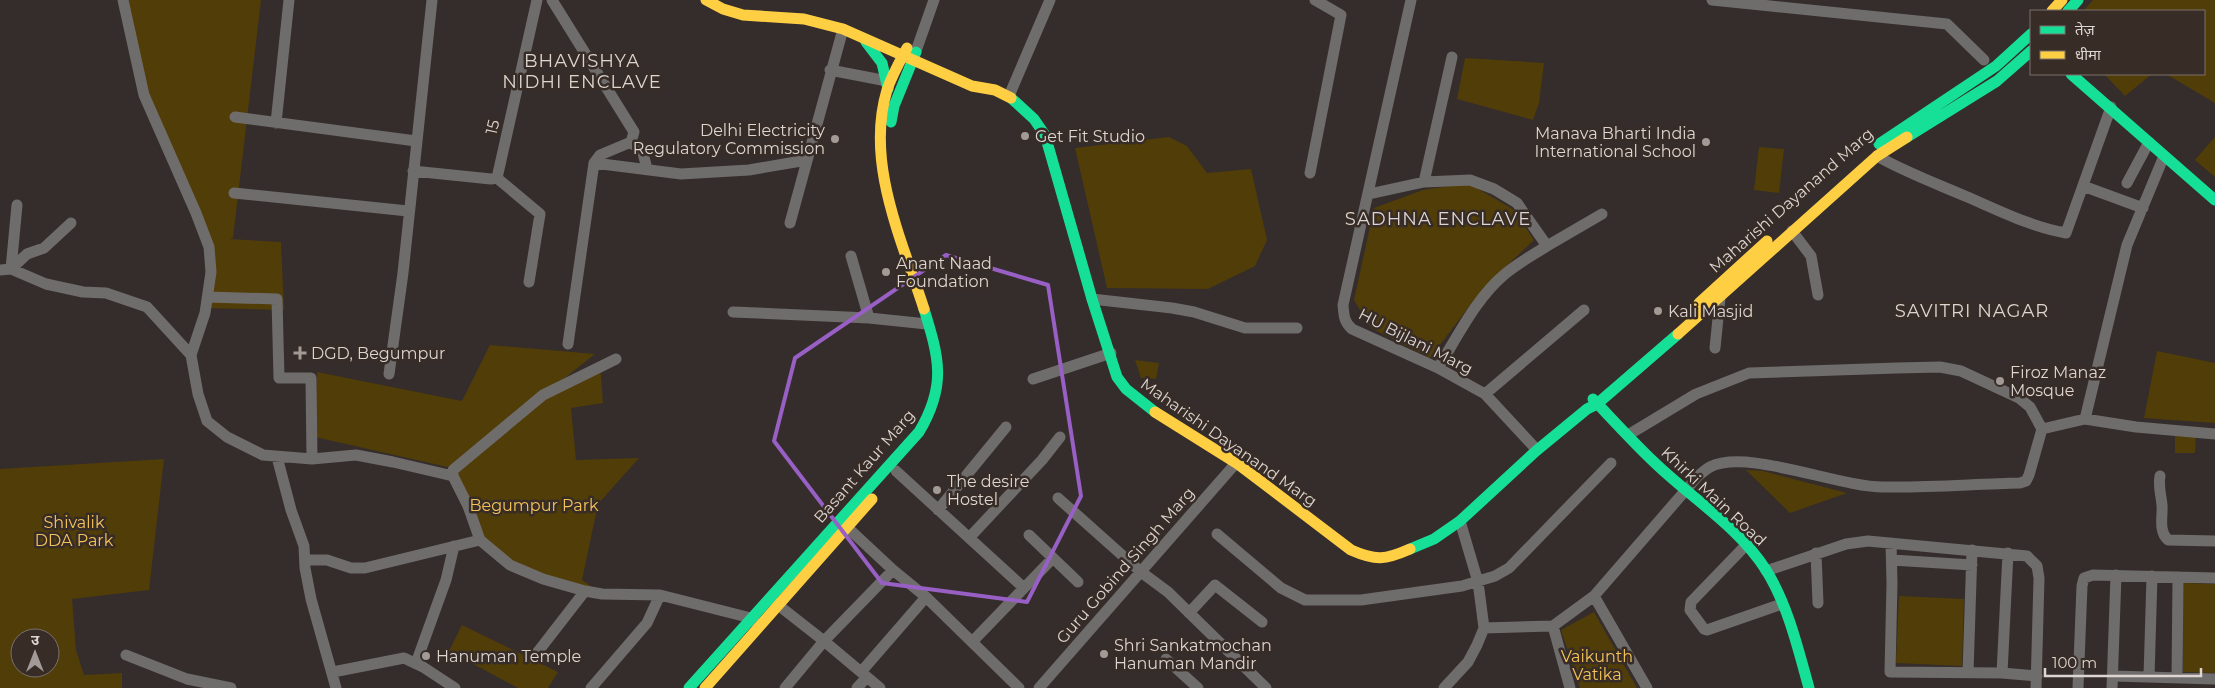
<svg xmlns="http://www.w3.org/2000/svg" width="2215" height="688" font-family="Montserrat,'Noto Sans Devanagari',sans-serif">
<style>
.green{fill:#513d08;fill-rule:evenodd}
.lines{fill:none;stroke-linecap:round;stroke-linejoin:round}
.street{stroke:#6f6c6c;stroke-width:11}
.fast{stroke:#16e098;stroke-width:11}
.slow{stroke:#ffcf43;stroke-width:11}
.marked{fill:none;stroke:#985fc4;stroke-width:4;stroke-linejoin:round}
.poi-dot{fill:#a19a97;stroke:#382c27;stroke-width:2}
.labels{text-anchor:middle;stroke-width:5;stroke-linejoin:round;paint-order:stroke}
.street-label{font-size:16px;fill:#dcd5d1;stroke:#382c27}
.poi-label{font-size:16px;fill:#dcd5d1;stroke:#382c27;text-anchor:start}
.park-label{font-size:16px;fill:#f4c358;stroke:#382c27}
.neighbourhood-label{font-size:18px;letter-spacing:1px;fill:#dcd5d1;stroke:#382c27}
</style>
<rect width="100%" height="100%" fill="#342d2b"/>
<!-- green -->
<path class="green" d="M123,0H261L233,238L229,239L281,242L284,310L206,308V241L160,134Z
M2093,0H2215V103L2166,74H2204V11H2083Z
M1465,58L1544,63L1539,103L1533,120L1457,99Z
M2104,74H2152L2125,96Z
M1169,137L1187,146L1207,173L1251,169L1267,240L1255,266L1208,289L1107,288L1075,148Z
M2215,137V177L2195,160Z
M1759,147L1784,149L1779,193L1754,190Z
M1468,183L1514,210L1534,240L1484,287L1430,358L1371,328L1354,300L1374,208L1423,190Z
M490,345L595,354L561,381L600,363L603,403L571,408L576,460L639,458L598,504L582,580L602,594L510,565L485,545L452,468L315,437L317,372L462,401Z
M2157,351L2215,363V423L2144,418Z
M1135,360L1159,363L1156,379L1141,378Z
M2175,432L2196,433L2195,453H2175Z
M164,459L149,590L72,599L76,650L84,675L122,673V688H0V469ZM20,638H50V668H20Z
M1746,470L1763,471L1847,493L1790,513Z
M2183,583L2215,584V673L2183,672Z
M1899,596L1964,599L1962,666L1896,663Z
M1594,612L1637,688H1580L1561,630Z
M462,625L558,672L548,688H518L449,651Z"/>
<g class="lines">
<!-- street -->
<path class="street" d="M123,0L144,95L196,213L209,247L211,272L205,313L191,355
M552,0L634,132L631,142L600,155L594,163L568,344
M1411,0L1343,305C1344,316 1344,322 1352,329L1438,368L1485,394L1537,450
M1712,0L1947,24L1984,60
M916,51L934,0
M830,70L887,81
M1009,96L1050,0
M235,117L416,141
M276,123L289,0
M631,142L643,153L647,169
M1877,156C1905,172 1935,183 1965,196C1998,210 2031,227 2066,233L2111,107
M594,163L681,174L749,170L807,160
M413,171L491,179L497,178L537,0
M1310,173L1341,15L1315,0
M497,178L540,214L529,282
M1424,182L1452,57
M2127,183L2149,142
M2083,186L2143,208
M234,193L408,211
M1369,194L1424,182L1470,180L1494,189L1517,203L1547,246L1602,214
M17,205L11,269L27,254L44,248L71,223
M790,223L843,29
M1792,231L1811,256L1818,295
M851,256L869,318
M0,270L11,269L46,284L83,292L106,293L147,307L191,355L198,394L207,421L227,437L263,455L312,459L356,455L393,462L453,476
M208,297L277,299L279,378H311L312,459
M1092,299L1172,308L1194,312L1245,328H1297
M733,312L869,318L927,324
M1715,348L1720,298
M1438,368C1458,336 1476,298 1505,274C1518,263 1533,255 1547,246
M389,374L403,273L432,0
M1033,379L1111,353
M1485,394L1584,310
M2085,419L2127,245L2164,156
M1628,435L1696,394L1749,373L1897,368L1940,367L1961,371L2019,398L2030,407L2042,429
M277,457L291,510L304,546L305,568L311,599L336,688
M896,471L1024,588
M453,476L468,506L480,540L510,565L543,579L585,591L602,594L660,595L751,618L755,622
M453,476V470L543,395L616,359
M2160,476C2158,487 2161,494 2162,505C2163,516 2158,531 2168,540L2215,541
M1058,498L1141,572L1168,592L1266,688
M938,510L1006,427
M848,528L893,570L926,597L1019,688
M1217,534L1281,588L1305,600H1361L1462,586L1495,576L1509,568L1611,463
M1029,535L1078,582
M969,538L1042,460L1060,437
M1891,543L1892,583L1890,672L2002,673L2037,676
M1747,544L1691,602L1690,610L1704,629L1707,630L1782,604
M1816,553L1818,603
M305,560H327L351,568H365L480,540
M1892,560L1972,565
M1766,571L1846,544L1868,541L2027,556L2037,566L2039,578L2036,688
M1594,596L1647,688
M773,601L824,641L880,688
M1189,613L1215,585L1262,622
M1553,626L1570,688
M1484,628L1553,626L1594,596L1698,476C1702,473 1706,469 1710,467C1746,448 1838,487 1883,487C1928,488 1974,484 2020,483L2026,481L2029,475L2042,429L2085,419L2136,427L2215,434
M972,642L1052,559
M126,655L187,679L231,688
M533,658L585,591
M1166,659L1198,688
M416,663L446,580L454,546
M333,672L404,658L423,667L455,688
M861,672L926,597
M1968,673L1972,550
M2002,673L2008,553
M2113,676L2215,679
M2149,677L2152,576
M2177,678L2178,577
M591,688L647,623L660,595
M785,688L824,641L893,570
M857,688L867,677
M1039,688L1236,463
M1444,688L1468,662L1477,645L1484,628L1478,582L1460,521
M2078,688L2082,586L2084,578L2093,575L2215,578
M2112,688L2116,575"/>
<!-- fast -->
<path class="fast" d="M2068,11L2078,0
M866,42L882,63L888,89
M2071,74L2215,200
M1011,98L1034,119L1045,135L1092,299L1117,377L1126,389L1155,412
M891,122L894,106L916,52
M1907,137L1997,81L2031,51
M1879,144L1996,66L2031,34
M1593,399C1613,420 1633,442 1654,462C1691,498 1738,526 1766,570C1788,605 1798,649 1809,688
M1410,549L1434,539L1460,521L1536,451L1587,409L1597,404L1678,334
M689,688L919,432C947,385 939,358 924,309"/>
<!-- slow -->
<path class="slow" d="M706,0L723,9L743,15L804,19L843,29L972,86L995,90L1011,98
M2052,11L2062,0
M907,48C900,61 892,75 887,90C865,163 902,240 924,309
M1699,303L1767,241
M1678,334L1877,156L1907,137
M1155,412L1238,464L1351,550C1376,561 1385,560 1410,549
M705,688L872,499"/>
</g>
<!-- marked area -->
<path class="marked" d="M946,255L1048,285L1081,496L1027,602L882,583L774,441L795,358Z"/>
<!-- markers -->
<g class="poi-dot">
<circle cx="1025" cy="136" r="5"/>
<circle cx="835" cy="139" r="5"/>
<circle cx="1706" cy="142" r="5"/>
<circle cx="886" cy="272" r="5"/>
<circle cx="1658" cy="311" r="5"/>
<path d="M297.5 345.5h5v5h5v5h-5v5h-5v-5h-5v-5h5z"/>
<circle cx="2000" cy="381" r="5"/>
<circle cx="937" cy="490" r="5"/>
<circle cx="1104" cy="654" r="5"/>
<circle cx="426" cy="656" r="5"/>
</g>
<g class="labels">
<!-- street labels -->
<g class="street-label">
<text transform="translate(492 127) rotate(-77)" y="6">15</text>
<text transform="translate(1791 200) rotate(-41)" y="6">Maharishi Dayanand Marg</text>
<text transform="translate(1416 341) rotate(27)" y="6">HU Bijlani Marg</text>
<text transform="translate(1229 442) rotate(35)" y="6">Maharishi Dayanand Marg</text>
<text transform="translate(864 466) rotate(-49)" y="6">Basant Kaur Marg</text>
<text transform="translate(1714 496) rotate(43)" y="6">Khirki Main Road</text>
<text transform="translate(1125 565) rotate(-49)" y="6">Guru Gobind Singh Marg</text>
</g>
<!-- poi labels -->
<g class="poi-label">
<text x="825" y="136" text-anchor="end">Delhi Electricity<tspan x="825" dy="18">Regulatory Commission</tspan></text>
<text x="1696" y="139" text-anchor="end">Manava Bharti India<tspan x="1696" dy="18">International School</tspan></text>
<text x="1035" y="142">Get Fit Studio</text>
<text x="896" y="269">Anant Naad<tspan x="896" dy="18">Foundation</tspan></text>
<text x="1668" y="317">Kali Masjid</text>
<text x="311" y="359">DGD, Begumpur</text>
<text x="2010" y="378">Firoz Manaz<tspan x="2010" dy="18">Mosque</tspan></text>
<text x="947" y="487">The desire<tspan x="947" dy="18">Hostel</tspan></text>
<text x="1114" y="651">Shri Sankatmochan<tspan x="1114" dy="18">Hanuman Mandir</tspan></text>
<text x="436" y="662">Hanuman Temple</text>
</g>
<!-- park labels -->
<g class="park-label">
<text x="534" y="511">Begumpur Park</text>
<text x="74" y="528">Shivalik<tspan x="74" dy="18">DDA Park</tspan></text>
<text x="1597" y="662">Vaikunth<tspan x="1597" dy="18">Vatika</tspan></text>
</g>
<!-- neighbourhood labels -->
<g class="neighbourhood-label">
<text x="582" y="67">BHAVISHYA<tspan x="582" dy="21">NIDHI ENCLAVE</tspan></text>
<text x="1438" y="225">SADHNA ENCLAVE</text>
<text x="1972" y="317">SAVITRI NAGAR</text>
</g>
</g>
<!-- legend -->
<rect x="2030" y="10" width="175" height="65" fill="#382c27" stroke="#7a706b"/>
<rect x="2040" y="26" width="25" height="8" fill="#16e098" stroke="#7a706b"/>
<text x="2075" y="35" font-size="15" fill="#dcd5d1">तेज़</text>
<rect x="2040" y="51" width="25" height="8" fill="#ffcf43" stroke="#7a706b"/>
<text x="2075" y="60" font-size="15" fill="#dcd5d1">धीमा</text>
<!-- north arrow -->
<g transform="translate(35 653)"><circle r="24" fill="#382c27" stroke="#7a706b"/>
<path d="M0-4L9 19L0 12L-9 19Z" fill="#a19a97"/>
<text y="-8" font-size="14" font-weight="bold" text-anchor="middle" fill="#dcd5d1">उ</text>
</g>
<!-- scale -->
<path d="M2045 668v8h156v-8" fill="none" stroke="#dcd5d1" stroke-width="2.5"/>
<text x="2052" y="668" font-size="15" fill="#dcd5d1" stroke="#382c27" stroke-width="4" paint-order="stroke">100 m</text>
</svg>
